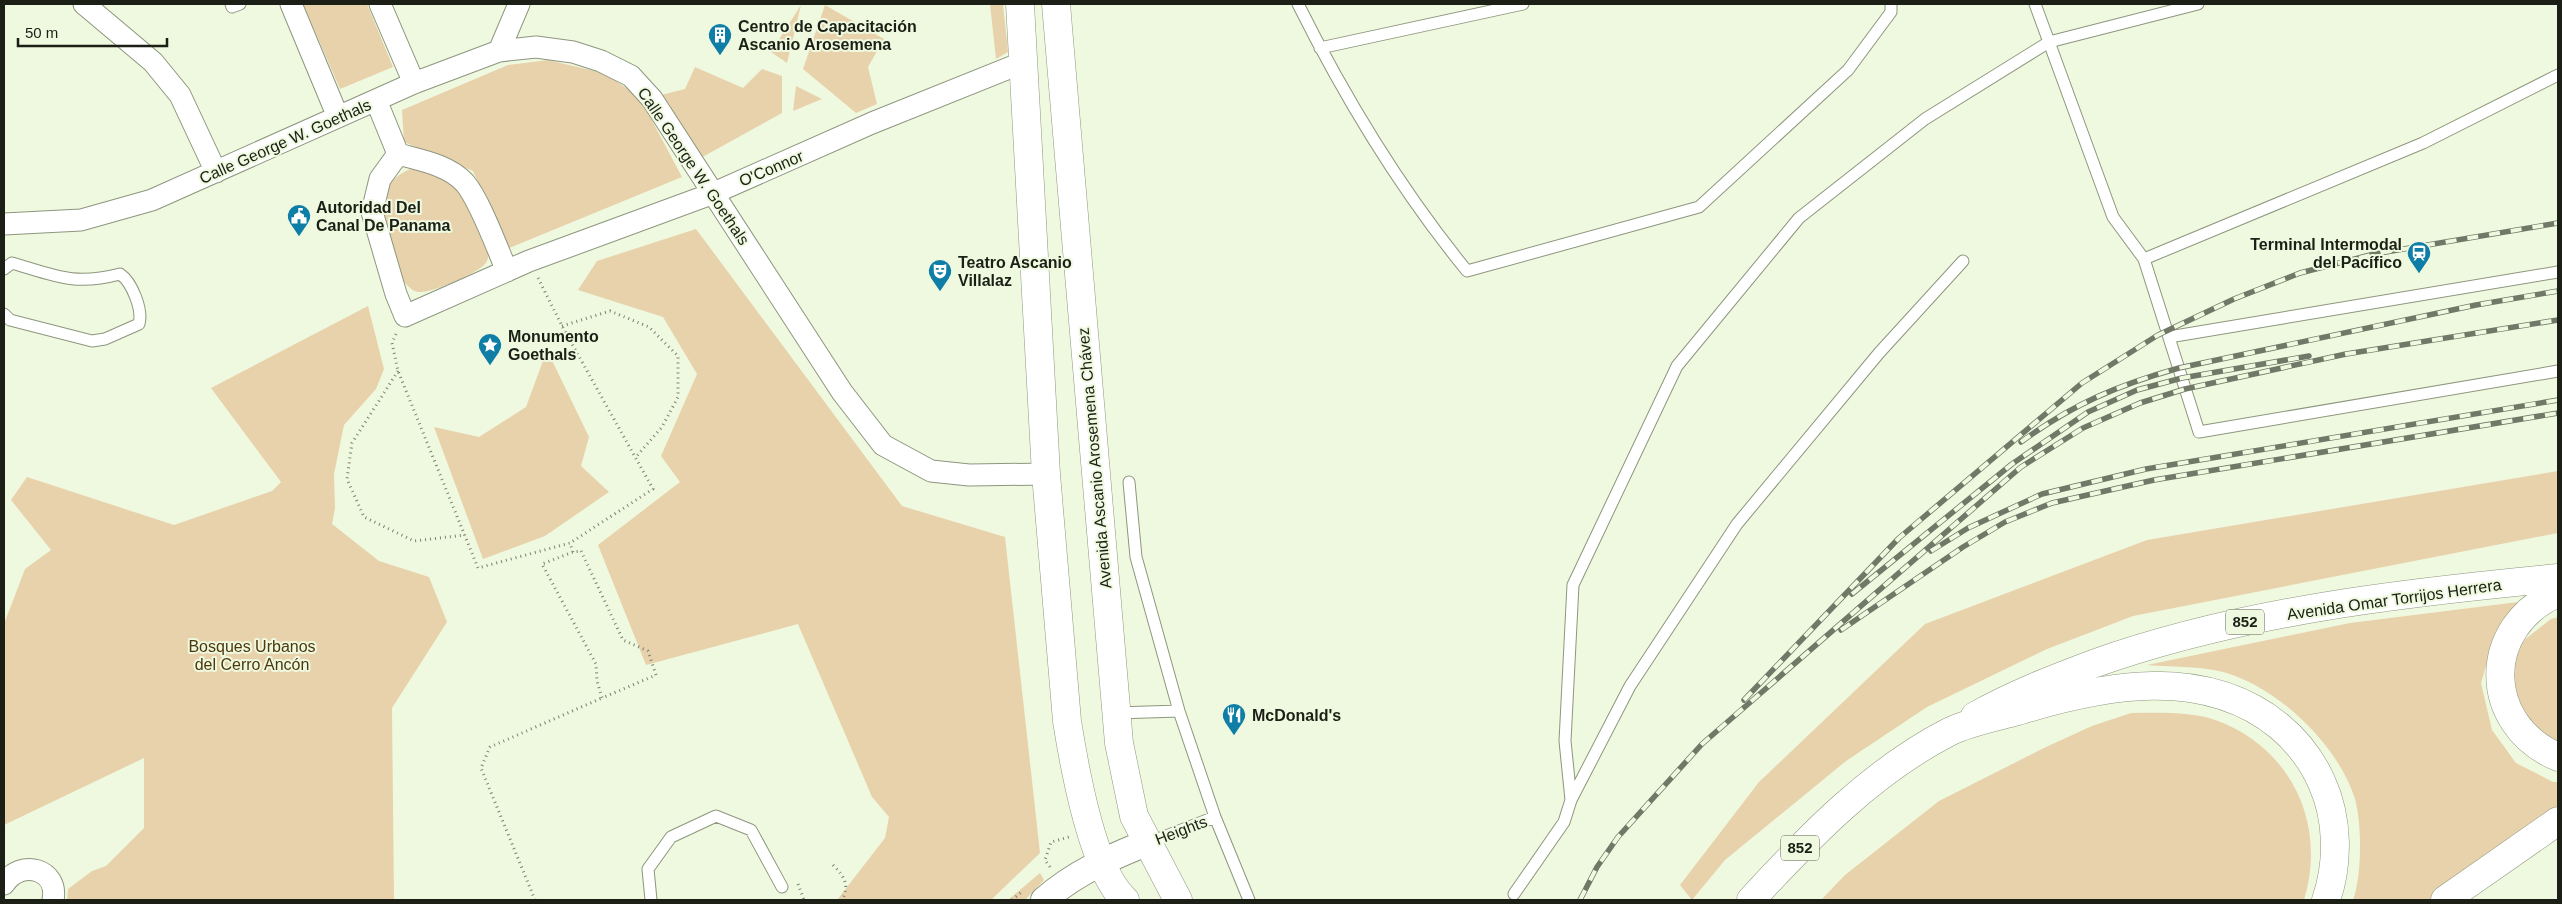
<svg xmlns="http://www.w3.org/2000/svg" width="2562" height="904" font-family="Arial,sans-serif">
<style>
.green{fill:#e8d2ab}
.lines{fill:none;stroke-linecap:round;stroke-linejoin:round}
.service-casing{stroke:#8d967e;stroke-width:13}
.minor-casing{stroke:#8d967e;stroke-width:23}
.tertiary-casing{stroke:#8d967e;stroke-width:28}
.primary-casing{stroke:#8d967e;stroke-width:29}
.trunk-casing{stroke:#8d967e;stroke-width:29}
.path{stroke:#7b8271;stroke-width:3;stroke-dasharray:1 4;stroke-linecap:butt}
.service{stroke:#fff;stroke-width:11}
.minor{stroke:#fff;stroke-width:21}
.tertiary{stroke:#fff;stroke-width:26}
.primary{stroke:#fff;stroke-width:28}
.trunk{stroke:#fff;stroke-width:28}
.rail-casing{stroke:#727867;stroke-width:5.5}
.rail{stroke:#eff9df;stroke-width:4;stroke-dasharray:11;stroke-linecap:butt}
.labels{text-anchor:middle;stroke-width:4;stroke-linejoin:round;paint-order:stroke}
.shield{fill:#eff9df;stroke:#5b6052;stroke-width:1}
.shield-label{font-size:15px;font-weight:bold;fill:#1b1f15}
.poi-label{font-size:16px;font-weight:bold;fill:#1b1f15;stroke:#eff9df;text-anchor:start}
.street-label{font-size:16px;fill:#1b1f15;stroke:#eff9df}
.park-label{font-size:16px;fill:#4c370c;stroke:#eff9df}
</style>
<rect width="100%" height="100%" fill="#eff9df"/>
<!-- green -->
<path class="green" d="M303,4H367L393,67L340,89Z
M990,4H1003L1008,52L996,59Z
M801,5L787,63L771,52Z
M825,5L884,39L868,67L877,104L856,113L803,69Z
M548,60L603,73L639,96L682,177L507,249L473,171L404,142L402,110L508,65Z
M695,67L743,88L762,69L782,76V113L697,160L661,95L685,89Z
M796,86L822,99L793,111Z
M415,167H428L456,185L489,247C489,253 489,261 484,265C475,274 432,293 420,292C413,292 409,287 404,282C391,241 358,188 415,167Z
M696,229L902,506L1005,537L1040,853L991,900H837L885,838L889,817L872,797L798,624L646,665L598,545L680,482L661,456L697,374L663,317L578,290L597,261Z
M368,306L384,369L376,389L344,425L334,474L335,508L332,524L379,561L429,577L447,622L392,708L394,900H67L68,889L92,871L106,866L144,828V758L4,825V624L25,569L51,550L11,500L27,477L174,525L272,491L281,482L211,388Z
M547,350L589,437L581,466L609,492L545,536L483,559L434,427L479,437L526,407Z
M2558,471V533L2133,616L2047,649L1927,707L1846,761L1725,860L1692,900L1680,885L1759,782L1925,624L2147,540Z
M2526,601L2496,633L2481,683L2492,730L2516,763L2553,782H2558V815L2432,900H2353C2362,876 2362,824 2355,799C2338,744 2275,684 2219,671C2196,666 2170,667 2147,665L2350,623Z
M2558,617V746L2537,737L2518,706L2512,677L2519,644L2551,619Z
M2131,713C2159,713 2191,711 2218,721C2292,749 2327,825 2304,900H1821L1845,875L1939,801L2046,747L2092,726Z
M1040,873L1044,880L1025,900H1008Z"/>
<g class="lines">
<!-- service casing -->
<g class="service-casing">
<path id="service" d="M231,4L232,7L240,4
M1298,4C1345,98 1400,189 1467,271L1699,207L1848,70L1891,12V4
M2035,4L2049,42L2198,4
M1320,48L1523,4
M2144,259L2423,143L2558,75
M4,269L12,263C56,276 74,286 120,274C132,282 143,310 139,324L105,339L92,341L10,320L4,314
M2169,337L2558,272
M1129,482L1136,557L1179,711L1215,817L1249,900
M1116,713L1179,711
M1571,800L1630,686L1737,524L1879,353L1963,261
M1148,843L1215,817
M1514,894L1564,822L1571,800L1565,741L1573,585L1677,366L1799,218L1925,119L2049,42L2113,217L2144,259L2199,432L2558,371
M651,900L648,869L671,837L716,816L751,830L782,887"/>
</g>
<!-- minor casing -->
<g class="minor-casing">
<path id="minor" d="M84,4L153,62L180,95L216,172
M291,4L338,117
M380,4L414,83
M499,51L519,4
M376,100L398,154
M398,154L380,179L372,212L396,294L405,316L529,261L714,193L872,123L1024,62
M398,154C420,160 449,165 465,183C480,201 497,248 507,271
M4,224L81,220L152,200L414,83L499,51L536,47L573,52L601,61L631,76L652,99L842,392L883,445L931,471L969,475L1046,474
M4,884C21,858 59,869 53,900"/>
</g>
<!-- tertiary casing -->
<g class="tertiary-casing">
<path id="tertiary" d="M1044,900C1075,873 1109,858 1146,843"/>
</g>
<!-- primary casing -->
<g class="primary-casing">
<path id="primary" d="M1020,4L1046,474L1067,721C1074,765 1092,870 1125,900
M1056,4L1119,743L1134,816L1178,900
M2558,593C2481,626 2481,724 2558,757
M1975,716C2012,695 2053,679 2093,664C2242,611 2401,593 2558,578
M2445,900L2558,821"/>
</g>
<!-- trunk casing -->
<g class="trunk-casing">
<path id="trunk" d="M1121,896L1122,900
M1751,900C1809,837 1871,772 1949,732C1969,722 1996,717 2018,711C2103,685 2204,665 2279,726C2297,741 2312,760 2322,783C2338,818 2339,863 2326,900"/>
</g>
<!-- path -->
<path class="path" d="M538,278L562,326L653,489L570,543
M562,326L610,311L649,327L678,356V397L662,427L636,457
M396,334L392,343L398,371L478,568L570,543L573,552
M398,371L352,443L347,479L364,517L414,541L465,535
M581,551L623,640L648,651L656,675L602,698L597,681L596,664L542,564L573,552Z
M833,865C844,876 850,885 842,900
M1050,867L1045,860L1051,842L1069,837
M798,884L804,900
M535,900L481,768L490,747L602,698
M1012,900L1023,891"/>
<!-- service -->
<use href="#service" class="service"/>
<!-- minor -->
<use href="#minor" class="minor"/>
<!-- tertiary -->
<use href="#tertiary" class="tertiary"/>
<!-- primary -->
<use href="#primary" class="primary"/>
<!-- trunk -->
<use href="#trunk" class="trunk"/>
<!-- rail casing -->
<g class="rail-casing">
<path id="rail" d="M2021,442C2073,404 2118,385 2179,368L2476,305L2558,291
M1931,551L1968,528L2042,494L2146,469L2558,400
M1852,594L2012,464L2088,412L2137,390L2182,378L2309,356
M1841,630L1963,547L2005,522L2052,503L2154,480L2558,413
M1744,700L1899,538L2082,383L2158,335L2234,299L2300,273L2374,254L2558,223
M1580,900L1597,867L1618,837L1702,744L2021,467L2083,428L2140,403L2185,389L2346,354L2558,320"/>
</g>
<!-- rail -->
<use href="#rail" class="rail"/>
</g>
<!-- icons -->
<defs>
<g id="building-pin" transform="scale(1.25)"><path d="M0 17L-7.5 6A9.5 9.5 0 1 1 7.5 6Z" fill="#0e7ea6" stroke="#eff9df"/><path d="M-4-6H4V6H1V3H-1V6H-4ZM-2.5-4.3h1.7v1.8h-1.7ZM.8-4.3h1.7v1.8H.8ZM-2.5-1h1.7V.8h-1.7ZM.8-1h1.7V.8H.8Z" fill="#fff"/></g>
<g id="civic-pin" transform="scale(1.25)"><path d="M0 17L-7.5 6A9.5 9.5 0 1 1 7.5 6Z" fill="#0e7ea6" stroke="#eff9df"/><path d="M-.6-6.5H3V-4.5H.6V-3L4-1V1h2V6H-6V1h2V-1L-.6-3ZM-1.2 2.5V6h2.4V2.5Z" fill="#fff"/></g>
<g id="station-pin" transform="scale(1.25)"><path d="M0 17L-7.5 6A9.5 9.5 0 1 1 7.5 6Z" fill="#0e7ea6" stroke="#eff9df"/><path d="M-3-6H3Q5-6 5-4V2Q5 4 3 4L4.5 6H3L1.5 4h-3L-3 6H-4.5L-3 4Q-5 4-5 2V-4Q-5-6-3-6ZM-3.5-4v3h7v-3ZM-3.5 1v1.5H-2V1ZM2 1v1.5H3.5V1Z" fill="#fff"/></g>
<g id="theatre-pin" transform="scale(1.25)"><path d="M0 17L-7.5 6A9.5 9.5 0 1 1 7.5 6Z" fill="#0e7ea6" stroke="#eff9df"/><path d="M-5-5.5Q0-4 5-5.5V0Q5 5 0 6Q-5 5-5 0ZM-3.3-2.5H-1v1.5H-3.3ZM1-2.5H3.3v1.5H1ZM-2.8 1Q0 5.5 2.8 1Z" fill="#fff"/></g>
<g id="sight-pin" transform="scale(1.25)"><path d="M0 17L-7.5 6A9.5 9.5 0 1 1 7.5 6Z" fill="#0e7ea6" stroke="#eff9df"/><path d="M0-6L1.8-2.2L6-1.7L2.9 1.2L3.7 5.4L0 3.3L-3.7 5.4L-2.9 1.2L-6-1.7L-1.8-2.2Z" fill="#fff"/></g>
<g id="restaurant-pin" transform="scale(1.25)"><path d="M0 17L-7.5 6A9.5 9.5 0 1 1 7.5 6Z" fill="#0e7ea6" stroke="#eff9df"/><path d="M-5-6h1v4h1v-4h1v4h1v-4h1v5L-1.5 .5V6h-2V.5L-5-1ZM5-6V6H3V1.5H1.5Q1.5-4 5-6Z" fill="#fff"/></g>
</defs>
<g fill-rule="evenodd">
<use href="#building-pin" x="720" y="35"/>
<use href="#civic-pin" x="299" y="216"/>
<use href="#station-pin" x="2419" y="253"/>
<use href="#theatre-pin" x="940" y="271"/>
<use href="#sight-pin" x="490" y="345"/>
<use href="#restaurant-pin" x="1234" y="715"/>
</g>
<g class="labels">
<!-- shield labels -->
<g class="shield">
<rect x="2226" y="609.5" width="38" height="25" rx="4"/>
<rect x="1781" y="835.5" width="38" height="25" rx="4"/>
</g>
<g class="shield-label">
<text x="2245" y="627">852</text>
<text x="1800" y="853">852</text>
</g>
<!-- poi labels -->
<g class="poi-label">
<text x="738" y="32">Centro de Capacitación<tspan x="738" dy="18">Ascanio Arosemena</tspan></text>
<text x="316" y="213">Autoridad Del<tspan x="316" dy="18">Canal De Panama</tspan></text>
<text x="2402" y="250" text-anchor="end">Terminal Intermodal<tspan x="2402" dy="18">del Pacífico</tspan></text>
<text x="958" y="268">Teatro Ascanio<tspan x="958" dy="18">Villalaz</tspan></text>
<text x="508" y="342">Monumento<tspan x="508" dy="18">Goethals</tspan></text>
<text x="1252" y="721">McDonald's</text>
</g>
<!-- street labels -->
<g class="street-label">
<text transform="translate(285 141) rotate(-24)" y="6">Calle George W. Goethals</text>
<text transform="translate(694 166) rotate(56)" y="6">Calle George W. Goethals</text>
<text transform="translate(771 168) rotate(-23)" y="6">O'Connor</text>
<text transform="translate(1094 458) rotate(-95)" y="6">Avenida Ascanio Arosemena Chávez</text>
<text transform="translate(2394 599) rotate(-8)" y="6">Avenida Omar Torrijos Herrera</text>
<text transform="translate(1181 830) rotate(-21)" y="6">Heights</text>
</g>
<!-- park labels -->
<g class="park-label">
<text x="252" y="652">Bosques Urbanos<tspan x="252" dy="18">del Cerro Ancón</tspan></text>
</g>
</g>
<!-- border -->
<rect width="2562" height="904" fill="none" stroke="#1b1f15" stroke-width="10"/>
<!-- scale -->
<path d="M18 38v8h149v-8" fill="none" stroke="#1b1f15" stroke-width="2.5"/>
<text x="25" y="38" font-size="15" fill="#1b1f15" stroke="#eff9df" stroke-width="4" paint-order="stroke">50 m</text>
</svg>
